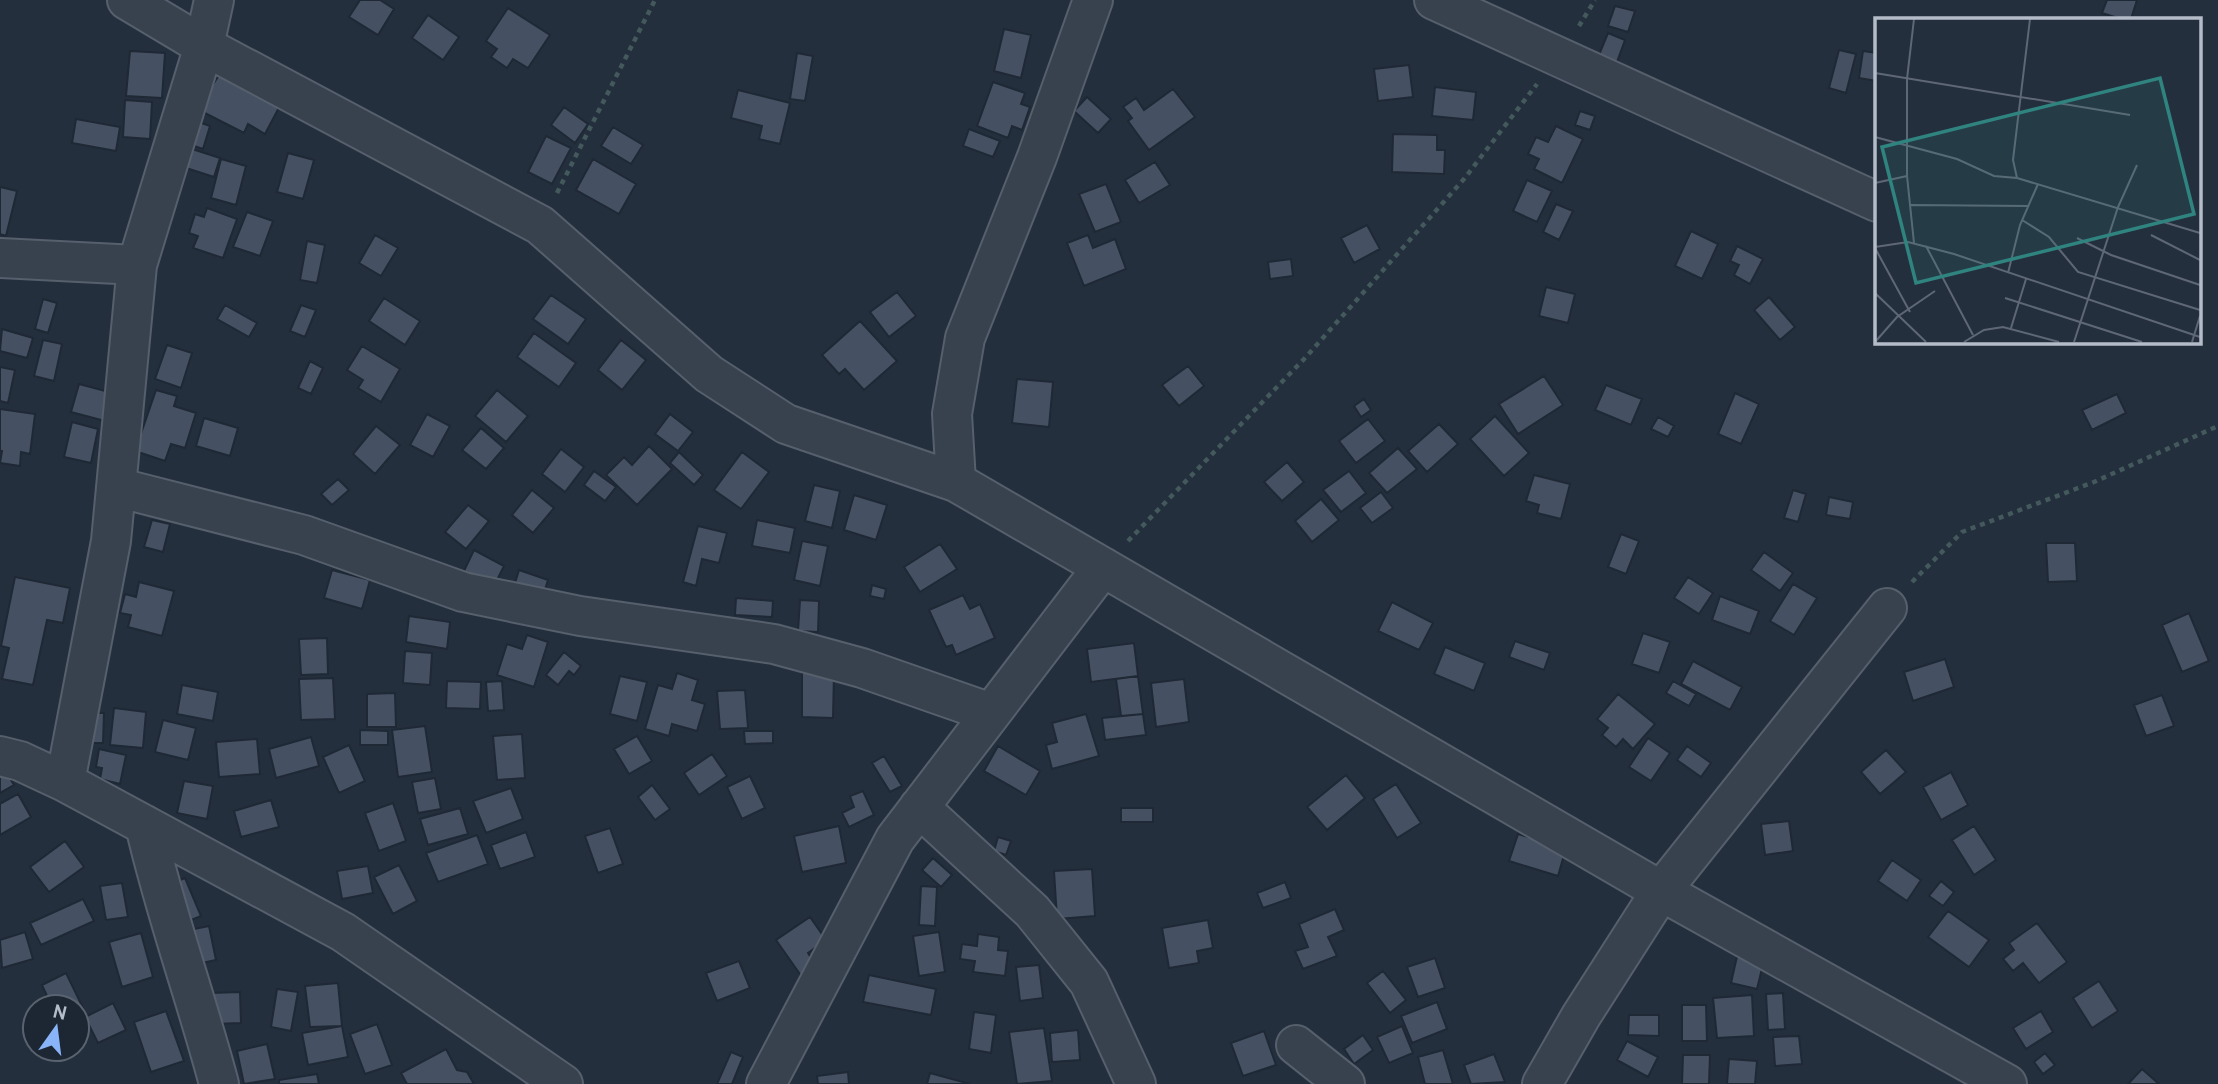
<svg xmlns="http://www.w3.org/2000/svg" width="2218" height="1084" font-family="Overpass,sans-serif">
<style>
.building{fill:#455162;stroke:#1f2835;stroke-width:2}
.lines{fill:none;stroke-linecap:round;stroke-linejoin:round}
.minor-casing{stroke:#565f6c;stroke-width:42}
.path{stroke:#44595c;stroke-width:4.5;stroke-dasharray:5 5;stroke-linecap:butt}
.minor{stroke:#38414e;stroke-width:38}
.inset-road{fill:none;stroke:#5e6776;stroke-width:2}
.view{fill:#308480;fill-opacity:0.15;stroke:#308480;stroke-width:3.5}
.inset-edge{fill:none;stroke:#b4bcc9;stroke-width:3.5}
</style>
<rect width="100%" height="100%" fill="#242f3e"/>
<!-- building -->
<path class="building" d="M360,0H380L394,9L378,35L349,17Z
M2107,0H2137L2131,19H2121L2102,13Z
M1615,6L1635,11L1628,32L1608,26Z
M508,8L550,35L528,68L513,59L507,68L491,57L497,49L486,41Z
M428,15L459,37L443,60L412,38Z
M1004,29L1031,35L1021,78L994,71Z
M1608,33L1625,40L1614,70L1596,62Z
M1839,50L1856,54L1846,93L1829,88Z
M130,51L165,53L162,98L126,96Z
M1863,51L1877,53V81L1859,78Z
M797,53L813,56L805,101L790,99Z
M1409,65L1413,97L1378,101L1374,69Z
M223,69L283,100L265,134L248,124L244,133L197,109Z
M993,82L1025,93L1021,104L1030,107L1022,130L1012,126L1008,138L977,126Z
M1435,87L1476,92L1473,120L1432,116Z
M1173,89L1195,117L1149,150L1128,121L1132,118L1123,107L1136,98L1144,110Z
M738,90L790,103L780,144L759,139L762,126L731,118Z
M1087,97L1111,119L1098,133L1074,111Z
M125,100L152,102L150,139L123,137Z
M564,107L588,124L575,143L551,125Z
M1580,111L1595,116L1590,130L1575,125Z
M76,119L120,127L116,151L72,143Z
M193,120L210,126L203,149L185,143Z
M1556,126L1583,139L1562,183L1534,169L1539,159L1528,154L1536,137L1548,142Z
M613,127L643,145L631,164L601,146Z
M969,129L1000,141L993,157L963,146Z
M1393,134L1437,135V150H1445L1444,174L1392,172Z
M546,136L571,148L552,184L528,172Z
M189,148L220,158L214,177L183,167Z
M288,153L314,160L303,199L277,192Z
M221,159L246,166L236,205L211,198Z
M593,159L636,184L619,214L576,190Z
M1155,162L1170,185L1139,203L1125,180Z
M1527,180L1552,191L1537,222L1513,211Z
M1106,184L1121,222L1095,232L1079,194Z
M0,187L17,191L6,236L0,234Z
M1556,204L1573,211L1559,240L1543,232Z
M207,208L237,219L223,258L193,248L198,236L189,233L195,214L204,217Z
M247,212L273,221L260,256L233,247Z
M1367,225L1380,249L1354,263L1341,238Z
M1691,231L1718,244L1702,279L1675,266Z
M375,235L398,248L381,276L359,263Z
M1088,235L1093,248L1115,239L1126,269L1084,286L1067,243Z
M307,241L325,245L317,283L300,280Z
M1737,246L1763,259L1750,284L1734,275L1739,265L1730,261Z
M1291,259L1293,276L1270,279L1268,262Z
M1546,287L1575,294L1568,323L1539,316Z
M897,292L916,316L889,337L870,312Z
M551,295L586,319L568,344L533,319Z
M1769,297L1795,327L1780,340L1754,310Z
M384,298L420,321L405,345L369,321Z
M43,299L57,303L48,333L35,329Z
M225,305L257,323L249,337L217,319Z
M301,305L316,310L305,337L290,331Z
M860,321L897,361L864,390L845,369L839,374L822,355Z
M2,329L33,338L27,358L0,351Z
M534,333L576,363L559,387L517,357Z
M43,340L62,344L54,381L34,376Z
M621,340L646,360L622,390L598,370Z
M167,345L192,353L181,388L155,379Z
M362,346L400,369L381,402L358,388L363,380L347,370Z
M310,361L323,368L311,394L298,388Z
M1188,366L1204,386L1179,406L1162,385Z
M0,367L15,370L8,403L0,401Z
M1544,376L1563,405L1518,434L1499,404Z
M1017,379L1053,382L1049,427L1012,423Z
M79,384L113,393L105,421L71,412Z
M1606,385L1642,399L1631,425L1595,410Z
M156,390L177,396L174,406L196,413L185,448L171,444L165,461L135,451Z
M497,390L528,416L506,442L475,416Z
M1735,393L1759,404L1741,444L1718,434Z
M2117,394L2126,413L2092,430L2082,410Z
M1364,399L1371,410L1361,417L1354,406Z
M0,409L35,414L30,454L21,452L20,466L0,463L2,451H0Z
M427,414L450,426L433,457L410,445Z
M670,414L693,432L678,451L655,434Z
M1495,416L1529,453L1504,476L1470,439Z
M1658,417L1674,426L1668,437L1651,429Z
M204,418L238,428L230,456L196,446Z
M1368,419L1385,441L1356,463L1339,441Z
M72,422L98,429L91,463L64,457Z
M1439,424L1458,444L1427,472L1408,451Z
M376,426L400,445L375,474L353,454Z
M481,428L504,448L486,469L462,450Z
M649,446L672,469L637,505L606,475L624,457L632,465Z
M1398,448L1417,469L1387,493L1369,473Z
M561,449L584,467L565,492L542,474Z
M679,452L703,475L694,485L670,463Z
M742,452L769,472L741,509L714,490Z
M1287,462L1304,482L1282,501L1264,482Z
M594,471L616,487L605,501L584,485Z
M1349,471L1366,493L1341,512L1323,490Z
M1534,475L1570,484L1561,519L1537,513L1539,505L1526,501Z
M338,479L349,490L332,505L321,494Z
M814,485L840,491L832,528L805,521Z
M532,490L554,508L533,533L512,515Z
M1793,490L1806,494L1798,522L1784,518Z
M1381,492L1393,508L1372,523L1360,508Z
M854,495L887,505L876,540L844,530Z
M1829,497L1853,502L1850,519L1826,515Z
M1321,499L1339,520L1312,542L1295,521Z
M468,505L489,521L466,549L445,532Z
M152,520L170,524L163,552L144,547Z
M757,520L795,528L790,553L752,546Z
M698,526L727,533L719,563L702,559L696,586L683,582Z
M1621,534L1639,541L1626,574L1608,567Z
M802,541L828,546L820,586L794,580Z
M2046,543H2075L2077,581L2048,582Z
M940,544L957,569L920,592L904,567Z
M474,550L504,566L492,590L462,575Z
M1764,552L1793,573L1780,591L1751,570Z
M332,570L370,580L362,609L324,598Z
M519,570L548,580L543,596L514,586Z
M15,577L70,588L63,623L47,620L33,685L2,679L9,648L1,646Z
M1688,577L1713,593L1699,614L1674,598Z
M139,582L174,591L162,636L128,627L131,615L120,613L125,594L136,597Z
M1793,584L1817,598L1794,635L1770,621Z
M872,585L886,589L884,599L870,596Z
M963,595L970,609L980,604L995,638L956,655L952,645L946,647L929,610Z
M1720,596L1759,611L1750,634L1712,620Z
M736,598L773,601L772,617L735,615Z
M800,600L819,601L818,632L798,631Z
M1392,602L1433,623L1419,650L1378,631Z
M2189,613L2209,661L2182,672L2162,625Z
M409,616L450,622L447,649L406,642Z
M1643,633L1670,642L1659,673L1632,664Z
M527,635L548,642L534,687L497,675L507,644L522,649Z
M327,638L328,674L301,675L299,639Z
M1515,641L1550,653L1544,670L1509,657Z
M1134,643L1138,676L1091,682L1087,649Z
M1445,647L1485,663L1474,691L1434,674Z
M405,651L432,653L430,685L403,683Z
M564,652L581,666L574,675L569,671L558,685L546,675Z
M1945,659L1954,687L1913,701L1904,672Z
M1693,661L1742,687L1730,710L1681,684Z
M802,672L834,673L833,718L802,717Z
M677,673L698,680L692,700L705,704L697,731L672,724L669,736L645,729L658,685L672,689Z
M620,676L647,682L637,721L610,714Z
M1138,676L1143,714L1121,716L1116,679Z
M333,678L335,719L301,720L299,679Z
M1184,679L1189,722L1156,727L1151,683Z
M447,681L481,682L480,709L446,708Z
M502,681L504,710L488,711L486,682Z
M1673,681L1696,694L1689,706L1666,693Z
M182,685L218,692L213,721L177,714Z
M745,690L748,728L720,729L717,691Z
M395,693L396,727H367V694Z
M1618,694L1655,724L1633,749L1623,739L1616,747L1602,735L1608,728L1597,719Z
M2162,695L2174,726L2146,736L2134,705Z
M114,708L146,712L143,748L110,745Z
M89,713H104L103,743H88Z
M1086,714L1099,756L1052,769L1046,745L1057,742L1052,723Z
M1143,714L1146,735L1105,740L1102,718Z
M163,720L196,728L188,760L155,752Z
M425,726L432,772L398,777L392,730Z
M360,730L388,731V745H360Z
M744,731H773V743L745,744Z
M522,734L525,778L497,780L493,736Z
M637,736L652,761L629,774L614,749Z
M311,737L319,766L276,778L269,749Z
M1648,738L1670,753L1651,781L1629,767Z
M257,739L260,774L219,777L216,742Z
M349,745L365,781L339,793L323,757Z
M998,746L1040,771L1026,795L984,771Z
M1687,746L1711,763L1701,777L1677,760Z
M99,749L126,755L120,784L100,779L102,768L96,767Z
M1886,750L1906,772L1880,794L1861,772Z
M712,754L727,776L699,795L684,773Z
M884,756L902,786L890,792L872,763Z
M2,765L14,785L0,793V766Z
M1951,772L1968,805L1941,820L1923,787Z
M1346,775L1365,798L1327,830L1307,807Z
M750,776L765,808L742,819L727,787Z
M435,778L441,809L418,813L412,782Z
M184,781L213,786L207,819L177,813Z
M1396,784L1421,823L1397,838L1373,799Z
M652,785L670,809L655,820L638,797Z
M511,788L523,819L486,833L473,801Z
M863,791L874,815L849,827L842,813L854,807L850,796Z
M18,794L31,817L0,835V804Z
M271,800L279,827L241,837L234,811Z
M393,803L406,841L379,851L365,813Z
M460,808L468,834L428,845L420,819Z
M1121,808H1153V822H1121Z
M1789,821L1793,851L1765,855L1761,824Z
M839,826L846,863L802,872L794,836Z
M1974,826L1996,860L1974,875L1952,840Z
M610,828L623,864L598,873L585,836Z
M526,832L535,857L500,869L491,845Z
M1518,834L1566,848L1558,876L1509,861Z
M477,835L488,864L438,882L426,853Z
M998,837L1011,841L1006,855L994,851Z
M65,841L84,867L49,892L30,867Z
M933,858L952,875L941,887L922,870Z
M1892,860L1921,880L1907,901L1878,881Z
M399,865L417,901L393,914L374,877Z
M368,866L373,893L342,899L337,871Z
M1092,869L1095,916L1057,919L1054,871Z
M185,878L201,916L177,926L160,888Z
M1941,881L1954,892L1943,906L1929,896Z
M1285,882L1291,898L1263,908L1257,893Z
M122,883L128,917L106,920L100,886Z
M921,886L937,887L935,926L919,925Z
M83,899L94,921L41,945L30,923Z
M1335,909L1344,930L1328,937L1337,956L1303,969L1295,951L1308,947L1299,924Z
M1948,911L1989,940L1969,967L1928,937Z
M810,917L826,940L808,953L817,967L802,977L776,940Z
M1208,920L1213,948L1197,951L1199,963L1169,968L1162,928Z
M2037,923L2067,962L2039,983L2023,963L2013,971L2003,959L2014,950L2009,943Z
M209,926L216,960L197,964L189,930Z
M25,932L33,959L2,968L0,940Z
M939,932L945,972L919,976L913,936Z
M141,933L153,977L122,987L109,942Z
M978,934L999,937L998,950L1008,951L1005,976L973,972L975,961L960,959L962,944L977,946Z
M1738,952L1765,956L1757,989L1731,983Z
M1435,958L1445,988L1418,997L1407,967Z
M739,961L750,988L717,1001L706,973Z
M1039,965L1043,998L1020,1001L1016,967Z
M1383,971L1406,1000L1390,1013L1367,983Z
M66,973L85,1012L77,1016V1007H52L42,985Z
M869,975L936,989L931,1015L863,1002Z
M2099,981L2118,1011L2092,1028L2073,998Z
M338,983L342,1026L310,1027L305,986Z
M277,989L298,992L291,1031L271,1027Z
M240,992L241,1023L212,1024L211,993Z
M1783,993L1785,1029L1768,1030L1766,994Z
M1752,995L1754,1036L1717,1038L1713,998Z
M1437,1002L1447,1029L1412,1043L1401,1016Z
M113,1003L126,1030L98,1043L85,1017Z
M1682,1005H1706L1707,1041H1682Z
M166,1011L184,1061L151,1072L134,1022Z
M2041,1011L2053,1032L2026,1049L2013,1028Z
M974,1012L996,1015L991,1053L969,1049Z
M1629,1015H1659V1036L1628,1035Z
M377,1024L392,1065L365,1074L350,1034Z
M342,1026L348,1057L308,1065L302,1033Z
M1402,1026L1413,1053L1389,1063L1377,1037Z
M1044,1028L1052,1081L1017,1084L1009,1032Z
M1078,1030L1080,1060L1052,1062L1050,1033Z
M1264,1031L1276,1065L1243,1076L1231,1043Z
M1363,1035L1373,1050L1354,1064L1344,1049Z
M1799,1036L1802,1064L1775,1066L1773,1037Z
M1627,1041L1658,1057L1648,1077L1617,1060Z
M267,1044L275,1079L244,1084L237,1051Z
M446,1049L457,1070L467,1072L474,1084H407L401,1073Z
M1443,1050L1453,1084H1425L1418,1057Z
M731,1052L743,1057L732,1084H717Z
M2045,1053L2055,1065L2043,1074L2034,1062Z
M1494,1054L1505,1082L1471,1084L1464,1065Z
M1683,1055H1710L1709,1084H1682Z
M1729,1059L1757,1061L1755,1084H1727Z
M2142,1069L2159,1084H2128Z
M848,1072L849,1084H818L817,1076Z
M930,1073L970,1084H927Z
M317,1074L319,1084H279V1080Z"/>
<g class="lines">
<!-- minor casing -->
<g class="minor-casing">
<path id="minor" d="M127,0L204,46L540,225L709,374L786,424L956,482L1661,891L2007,1084
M1434,0L1877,202
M0,258L137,265L111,541L65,782
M137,265L204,46L214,0
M956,482L952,414L965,338L1037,157L1093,0
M116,487L304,535L463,592L580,616L774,644L862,668L991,713
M0,756L20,761L65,782L343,932L563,1084
M919,807L1032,911L1089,982L1136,1084
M145,825C165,913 196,997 219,1084
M1296,1045L1345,1084
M766,1084L895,839L1103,567
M1542,1084L1581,1016L1661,891L1887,608"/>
</g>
<!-- path -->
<path class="path" d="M1579,26L1595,0
M557,193L655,0
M1128,541L1306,357L1464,179L1537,84
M1912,582L1962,532L2094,482L2218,426"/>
<!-- minor -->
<use href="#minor" class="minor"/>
</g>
<!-- overview -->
<g transform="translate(1875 18)">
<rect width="326" height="326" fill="#242f3e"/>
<path class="inset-road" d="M0,55L255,97M0,119L82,141L119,158L142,160L325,215M32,158V61L39,1M142,160L138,142L155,1M0,165L32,158L39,225M36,187L153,188M147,202L174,219L203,254L325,292M276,217L325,242M202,220L236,237L325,267M51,228L98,317M0,229L33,224L79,236L325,319M0,230L35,294M133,255L145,207L163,166M0,275L51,324M130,280L267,324M136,310L151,261M0,324L22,299L60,273M89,324L109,312L128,309L184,324M199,324L243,189L262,147M317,324L325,298"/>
<path class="view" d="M285,60L319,196L41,265L7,129Z"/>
<rect width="326" height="326" class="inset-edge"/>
</g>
<!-- north arrow -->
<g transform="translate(56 1028) rotate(14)"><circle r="33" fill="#1d2633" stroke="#59626f" stroke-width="2"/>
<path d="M0-5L12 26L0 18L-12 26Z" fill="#8ab4f8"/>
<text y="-10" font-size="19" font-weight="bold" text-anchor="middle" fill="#b4bcc9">N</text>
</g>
</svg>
